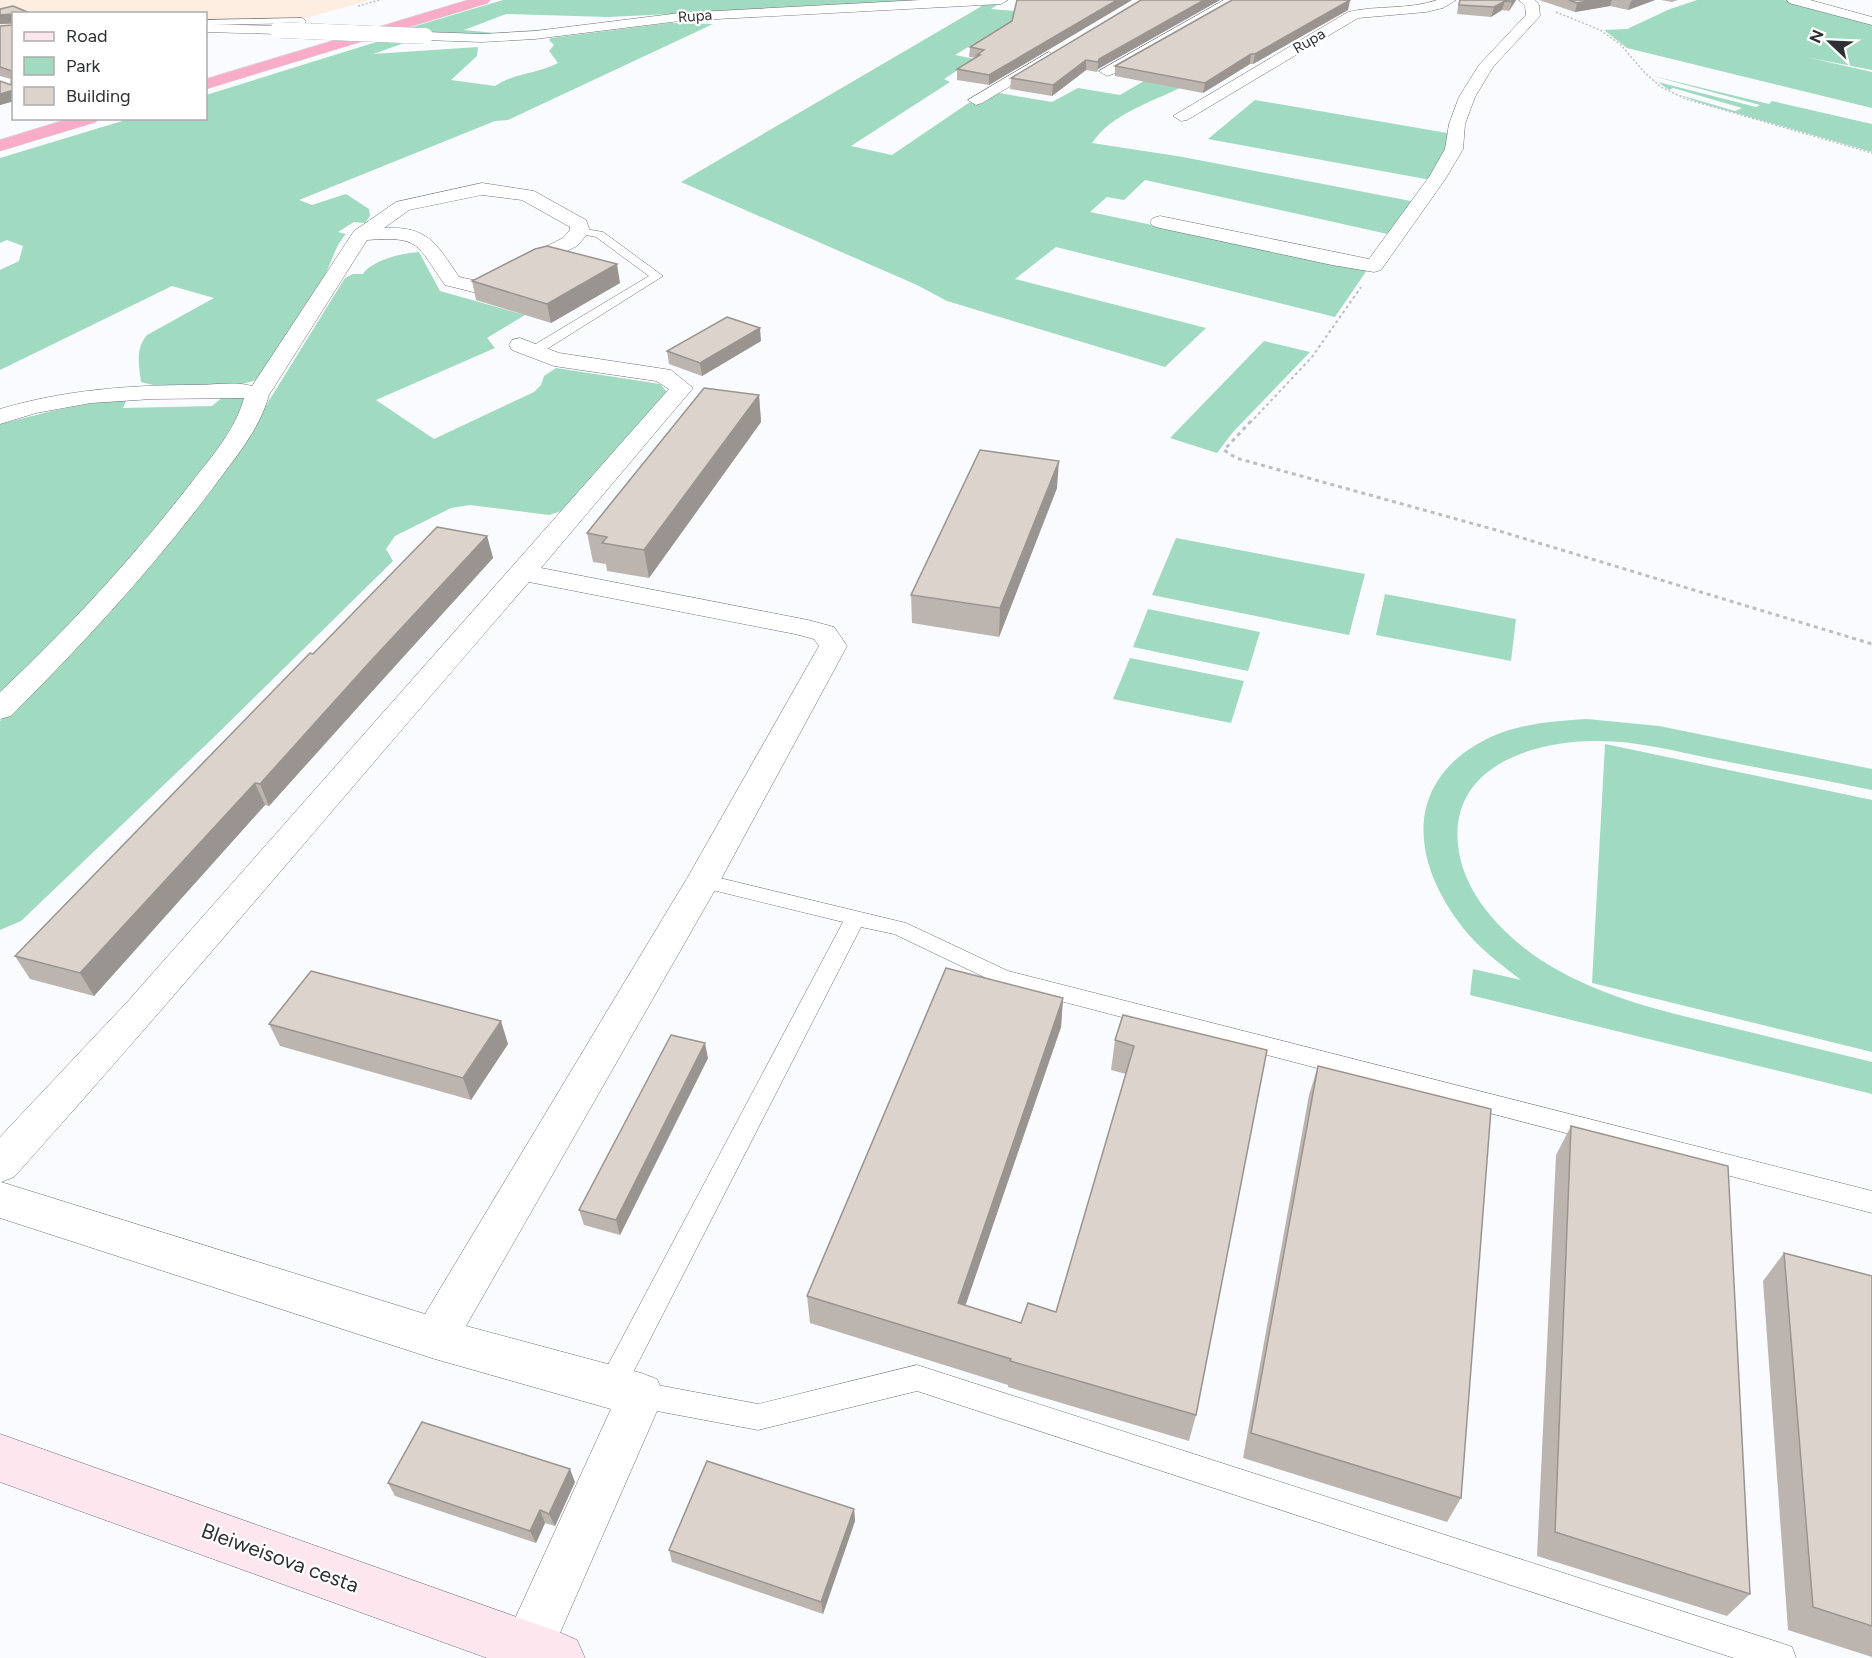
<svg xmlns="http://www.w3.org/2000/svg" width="1872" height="1658" font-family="Figtree,sans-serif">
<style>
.industrial{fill:#feeee1}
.green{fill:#a0dac0}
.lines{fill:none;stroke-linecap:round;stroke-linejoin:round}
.service-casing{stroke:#6f717a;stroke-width:1}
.minor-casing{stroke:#6f717a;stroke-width:1}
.secondary-casing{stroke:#6f717a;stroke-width:1}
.motorway-casing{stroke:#d5d6d6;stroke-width:1}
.path-far2{stroke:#bdbec2;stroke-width:1.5;stroke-dasharray:2 2;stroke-linecap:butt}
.path-far1{stroke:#bdbec2;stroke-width:2;stroke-dasharray:3 3;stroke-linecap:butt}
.path{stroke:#bdbec2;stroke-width:3;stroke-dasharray:4 4;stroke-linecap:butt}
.service{fill:#fff;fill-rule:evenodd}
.minor{fill:#fff;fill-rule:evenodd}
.secondary{fill:#fde6ee;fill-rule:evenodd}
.motorway{fill:#f9acc7;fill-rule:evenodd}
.minor-bridge-casing{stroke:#6f717a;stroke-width:16;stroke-linecap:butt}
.minor-bridge{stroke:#fff;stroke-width:16}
.wall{fill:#bcb5af}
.shaded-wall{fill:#99948f}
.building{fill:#dbd3cc;stroke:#99948f;stroke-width:1.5}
.labels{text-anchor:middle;stroke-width:4.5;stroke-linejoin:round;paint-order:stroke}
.far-street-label{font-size:15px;fill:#2f3033;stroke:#fff}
.near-street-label{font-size:21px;fill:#2f3033;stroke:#fff}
</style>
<rect width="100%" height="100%" fill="#fafbff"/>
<!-- industrial -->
<path class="industrial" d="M0,0H371L303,19L206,22V14H14L13,27L0,28Z"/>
<!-- green -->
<path class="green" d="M503,0H965L608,17L506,14L464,30L495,33L564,28L565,30L498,35L399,31Z
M1697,0H1784L1872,24V70L1806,57L1872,72V108L1627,48L1604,30L1627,29L1670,9Z
M987,3H1000L991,9L1026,12L955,55L975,59L944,79L950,82L851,146L892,155L970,102L981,104L999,93L1052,102L1078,88L1120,95L1144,81L1180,88C1151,102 1110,115 1092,143L1183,157L1416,202L1392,235L1145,180L1124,200L1107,197L1090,212L1367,270L1335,317L1056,247L1015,279L1206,328L1165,367L947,301L917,285L681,182Z
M670,23L713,24L508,120L495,121L299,200L312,205L346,194L369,209L370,216L365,223L354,222L338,232L346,234C335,245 331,265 323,279C305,313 281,345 261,378C232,391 172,391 141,382C139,366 135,349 147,335L214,298L172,286L0,370V270L19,261L23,246L7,240L0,243V158L129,119L206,118V95L386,39L413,40L373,54L478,47L477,56L451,80L495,86C514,73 537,74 558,63L549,51L554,45L549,40L551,38Z
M1649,75L1769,104L1772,101L1872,124V152L1701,103L1673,93L1735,111L1742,108L1673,88L1669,90L1658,82L1756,107L1760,105Z
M1255,100L1453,134L1431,180L1208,139Z
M419,252L440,291L525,315L487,338L495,348L376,400L434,439L534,392L541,385L544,376L556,368L660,384L667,392L565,510L549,515L470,505L451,508L395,536L386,549L393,561L213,738L21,921L0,930V721L108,614L257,420L345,278L353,274H363C372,260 403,253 419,252Z
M1264,341L1310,352L1233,432L1217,453L1170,438Z
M128,396L123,408L212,406L224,396L244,398V407L215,453L100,597L0,696V424L52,411Z
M1176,538L1365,574L1349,635L1152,595Z
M1385,594L1516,619L1511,661L1376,635Z
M1148,609L1260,632L1248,671L1133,647Z
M1130,658L1244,681L1231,723L1113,699Z
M1587,719L1659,726L1872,769V790C1818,779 1763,769 1709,758C1671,750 1632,740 1593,741C1529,742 1450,768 1458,845C1463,898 1511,943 1554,968C1608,999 1665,1012 1725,1026C1774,1038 1823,1050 1872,1062V1094L1470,995L1473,969L1521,980C1503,966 1484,952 1469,935C1410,866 1399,779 1493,736C1523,723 1556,721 1587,719Z
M1605,744L1872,800V1052L1592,983Z"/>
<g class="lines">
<!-- service casing -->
<g class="service-casing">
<path id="service" d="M302,18L306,21L305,23L206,25V20Z
M580,228L603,232L663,276L539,354H529L527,351L529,348L649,276L596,237L576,233V229Z
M703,874L906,923L1008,971L1872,1191V1213L1003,986L894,934L861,927L621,1396L611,1400L601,1396L597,1387L601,1378L843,922L696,886L693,881L696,876Z
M917,1365L1781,1643L1792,1647L1796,1658H1734L917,1391L758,1430L641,1408L631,1404L627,1395L631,1386L641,1382L758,1404Z"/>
</g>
<!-- minor casing -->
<g class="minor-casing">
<path id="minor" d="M921,0H1008L1001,4L680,21L535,39L482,42L425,40L418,36L425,32L482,34L535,31L680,13Z
M1224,0H1241L1113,74L1107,76L1099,71Z
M1437,0H1456L1443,8L1426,12L1358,18L1187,120L1181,121L1173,116L1348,12C1377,5 1409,10 1437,0Z
M1519,0H1535L1539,5L1540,16L1493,67L1475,97L1465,124L1463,149L1446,178L1381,270L1374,272L1332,265L1160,228L1153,226L1150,222L1153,218L1160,216L1369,259L1429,177L1445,149L1449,124L1459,97L1479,65L1526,15L1525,6Z
M1787,0H1810L1872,17V25L1789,3Z
M206,24L278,26L285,30L278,34L206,32Z
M1049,52L1057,57L1054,60L982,103L976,105L968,100Z
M482,183L534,191L586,220L590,231L577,246L481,294L445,285C416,244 421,236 367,240L269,395C259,431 234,459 213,488C152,569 83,644 11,716L0,719V692C69,627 133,558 191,483C211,457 235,431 244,398L152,399L91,403L36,413L0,424V409C64,390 129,385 196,385C214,385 234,381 252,386L354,231L396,202ZM482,195L522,200L570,227V230L563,238L478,281L459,277C436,243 428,226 384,228L409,210Z
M520,338L559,353L671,370L693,388L541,568L808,620L834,627L847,646L720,881L466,1326L641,1373L657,1379L664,1395L549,1658H507L502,1647L611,1409L435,1359L0,1218V1137L129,1000L669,389L656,381L554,366L512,350L509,345L512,340ZM529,582L795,634L814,639L819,646L689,875L425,1314L1,1182L14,1177C189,982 357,780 529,582Z"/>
</g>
<!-- secondary casing -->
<g class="secondary-casing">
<path id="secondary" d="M0,1434L559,1632L577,1640L585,1658H487L0,1482Z"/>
</g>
<!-- motorway casing -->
<g class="motorway-casing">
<path id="motorway" d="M468,0H490L488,3L206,89V79Z
M71,118H98L96,122L0,151V140Z"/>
</g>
<!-- path-far2 -->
<path class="path-far2" d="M358,6L380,0
M1556,12L1600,30L1620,44L1645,73L1661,87L1686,99L1872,153"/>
<!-- path-far1 -->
<path class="path-far1" d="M1250,423L1312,357L1361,287"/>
<!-- path -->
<path class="path" d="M1251,421L1224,450L1236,458L1496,530L1872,644"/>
<!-- service -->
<use href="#service" class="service"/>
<!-- minor -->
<use href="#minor" class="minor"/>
<!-- secondary -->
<use href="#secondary" class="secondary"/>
<!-- motorway -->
<use href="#motorway" class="motorway"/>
<!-- minor-bridge casing -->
<g class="minor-bridge-casing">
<path id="minor-bridge" d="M278,30L425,36"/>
</g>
<!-- minor-bridge -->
<use href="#minor-bridge" class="minor-bridge"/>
</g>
<!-- wall -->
<path class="wall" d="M1017,0H1132L989,85L957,80V69L976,58L969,57L970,47L1012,21Z
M1141,0H1220L1098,69L1097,72L1086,70L1052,96L1010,89L1011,78Z
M1350,0L1348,10L1253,64H1250L1203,93L1115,76V66Z
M1459,0H1516L1509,11L1502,10L1491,17L1457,14Z
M1539,0H1655L1628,10L1610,6L1575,12Z
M1661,0H1678L1672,2Z
M13,6L14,101L0,105V81L11,85V79L0,76V26L12,25V24H0V9Z
M472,281L620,283L551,323L476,300Z
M761,341L702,376L669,364L667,351Z
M759,395L761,422L649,578L607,571L606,564L593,562L587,533Z
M1057,488L999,637L912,623L911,595Z
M487,536L493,558L376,687L269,806L265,805L94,996L30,979L15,956L313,654Z
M1063,998L1061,1027L965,1306L1021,1323L1056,1312L1126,1074L1111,1070L1115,1040L1267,1050L1196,1415L1189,1441L1008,1387V1385L810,1323L807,1296Z
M269,1024L508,1044L471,1100L280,1046Z
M708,1058L620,1235L584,1225L579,1210Z
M1318,1066L1461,1498L1447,1522L1243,1458L1309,1095Z
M1571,1126L1750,1594L1727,1616L1537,1556L1556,1155Z
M1784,1253L1872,1276V1657L1788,1630L1763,1281Z
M575,1482L555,1526L545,1523L536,1543L395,1496L388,1483Z
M854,1509L855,1521L823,1614L672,1562L669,1550Z"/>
<!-- shaded-wall -->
<path class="shaded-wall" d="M1117,0H1132L989,85V75Z
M1204,0H1220L1098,69L1097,72L1099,59Z
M1350,0L1348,10L1253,64L1255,54Z
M1513,0H1516L1509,11L1512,2Z
M1593,0H1612L1610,6L1575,12L1577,3Z
M1633,0H1655L1628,10L1631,1Z
M1505,1L1502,10L1491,17L1494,7Z
M12,14L14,23L0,24V15Z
M1251,54L1250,64L1203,93L1205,83Z
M1086,60V70L1052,96L1053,85Z
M14,90V101L0,105V94Z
M617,264L620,283L551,323L547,304Z
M760,328L761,341L702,376L700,363Z
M759,395L761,422L649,578L644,550Z
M1059,461L1057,488L999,637L1000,608Z
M487,536L493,558L376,687L269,806L260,784L368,664Z
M255,783L265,805L94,996L80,973Z
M1063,998L1061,1027L957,1330L958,1303Z
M501,1021L508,1044L471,1100L463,1078Z
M705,1043L708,1058L620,1235L616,1220Z
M570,1469L575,1482L555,1526L549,1514Z
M854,1509L855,1521L823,1614L821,1602Z
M540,1510L545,1523L536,1543L530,1531Z"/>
<!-- building -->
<path class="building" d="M1017,0H1117L989,75L957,69L980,55H977L984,50L970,47L1012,21Z
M1141,0H1204L1099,59L1098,62L1086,60L1053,85L1011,78Z
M1232,0H1350L1255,54H1251L1205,83L1115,66Z
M1460,0H1513L1512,2L1505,1L1494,7L1459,5Z
M1569,0H1593L1577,3Z
M13,6L32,14H14V90L0,94V81L11,85L12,71L0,67V26L12,25V14L0,15V9Z
M547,246L617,264L547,304L472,281L535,249Z
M727,317L760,328L700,363L667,351Z
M704,388L759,395L644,550L602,543L607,537L587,533Z
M980,450L1059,461L1000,608L911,595Z
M437,527L487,536L368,664L260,784L255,783L80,973L15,956L310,653L313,654Z
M946,968L1063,998L958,1303L1021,1323L1028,1303L1056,1312L1134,1046L1115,1040L1123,1015L1267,1050L1196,1415L1010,1361L1011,1359L807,1296Z
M311,971L501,1021L463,1078L269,1024Z
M671,1035L705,1043L616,1220L579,1210Z
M1318,1066L1491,1109L1461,1498L1251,1433Z
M1571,1126L1728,1166L1750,1594L1555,1532Z
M1784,1253L1872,1276V1626L1813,1607Z
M422,1422L570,1469L549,1514L540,1510L530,1531L388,1483Z
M707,1461L854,1509L821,1602L669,1550Z"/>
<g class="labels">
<!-- far-street labels -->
<g class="far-street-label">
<text transform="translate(695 16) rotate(-4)" y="5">Rupa</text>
<text transform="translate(1309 41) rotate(-30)" y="5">Rupa</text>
</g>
<!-- near-street labels -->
<g class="near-street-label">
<text transform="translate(280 1558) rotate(20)" y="7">Bleiweisova cesta</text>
</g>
</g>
<!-- legend -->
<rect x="12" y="12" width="195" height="108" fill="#ffffff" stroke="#acacad" stroke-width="1.5"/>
<rect x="24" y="32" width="30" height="9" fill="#fde6ee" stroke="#acacad" stroke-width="1.5"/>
<text x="66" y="42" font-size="18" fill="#2f3033">Road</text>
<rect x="24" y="57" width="30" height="18" fill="#a0dac0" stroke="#acacad" stroke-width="1.5"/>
<text x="66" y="72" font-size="18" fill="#2f3033">Park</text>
<rect x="24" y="87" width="30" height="18" fill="#dbd3cc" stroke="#acacad" stroke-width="1.5"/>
<text x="66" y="102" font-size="18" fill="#2f3033">Building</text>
<!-- north arrow -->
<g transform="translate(1830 42) rotate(293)" stroke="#ffffff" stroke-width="4.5" paint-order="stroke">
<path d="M0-4.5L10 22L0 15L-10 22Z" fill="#2f3033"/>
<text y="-9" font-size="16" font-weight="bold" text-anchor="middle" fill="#2f3033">N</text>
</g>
</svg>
